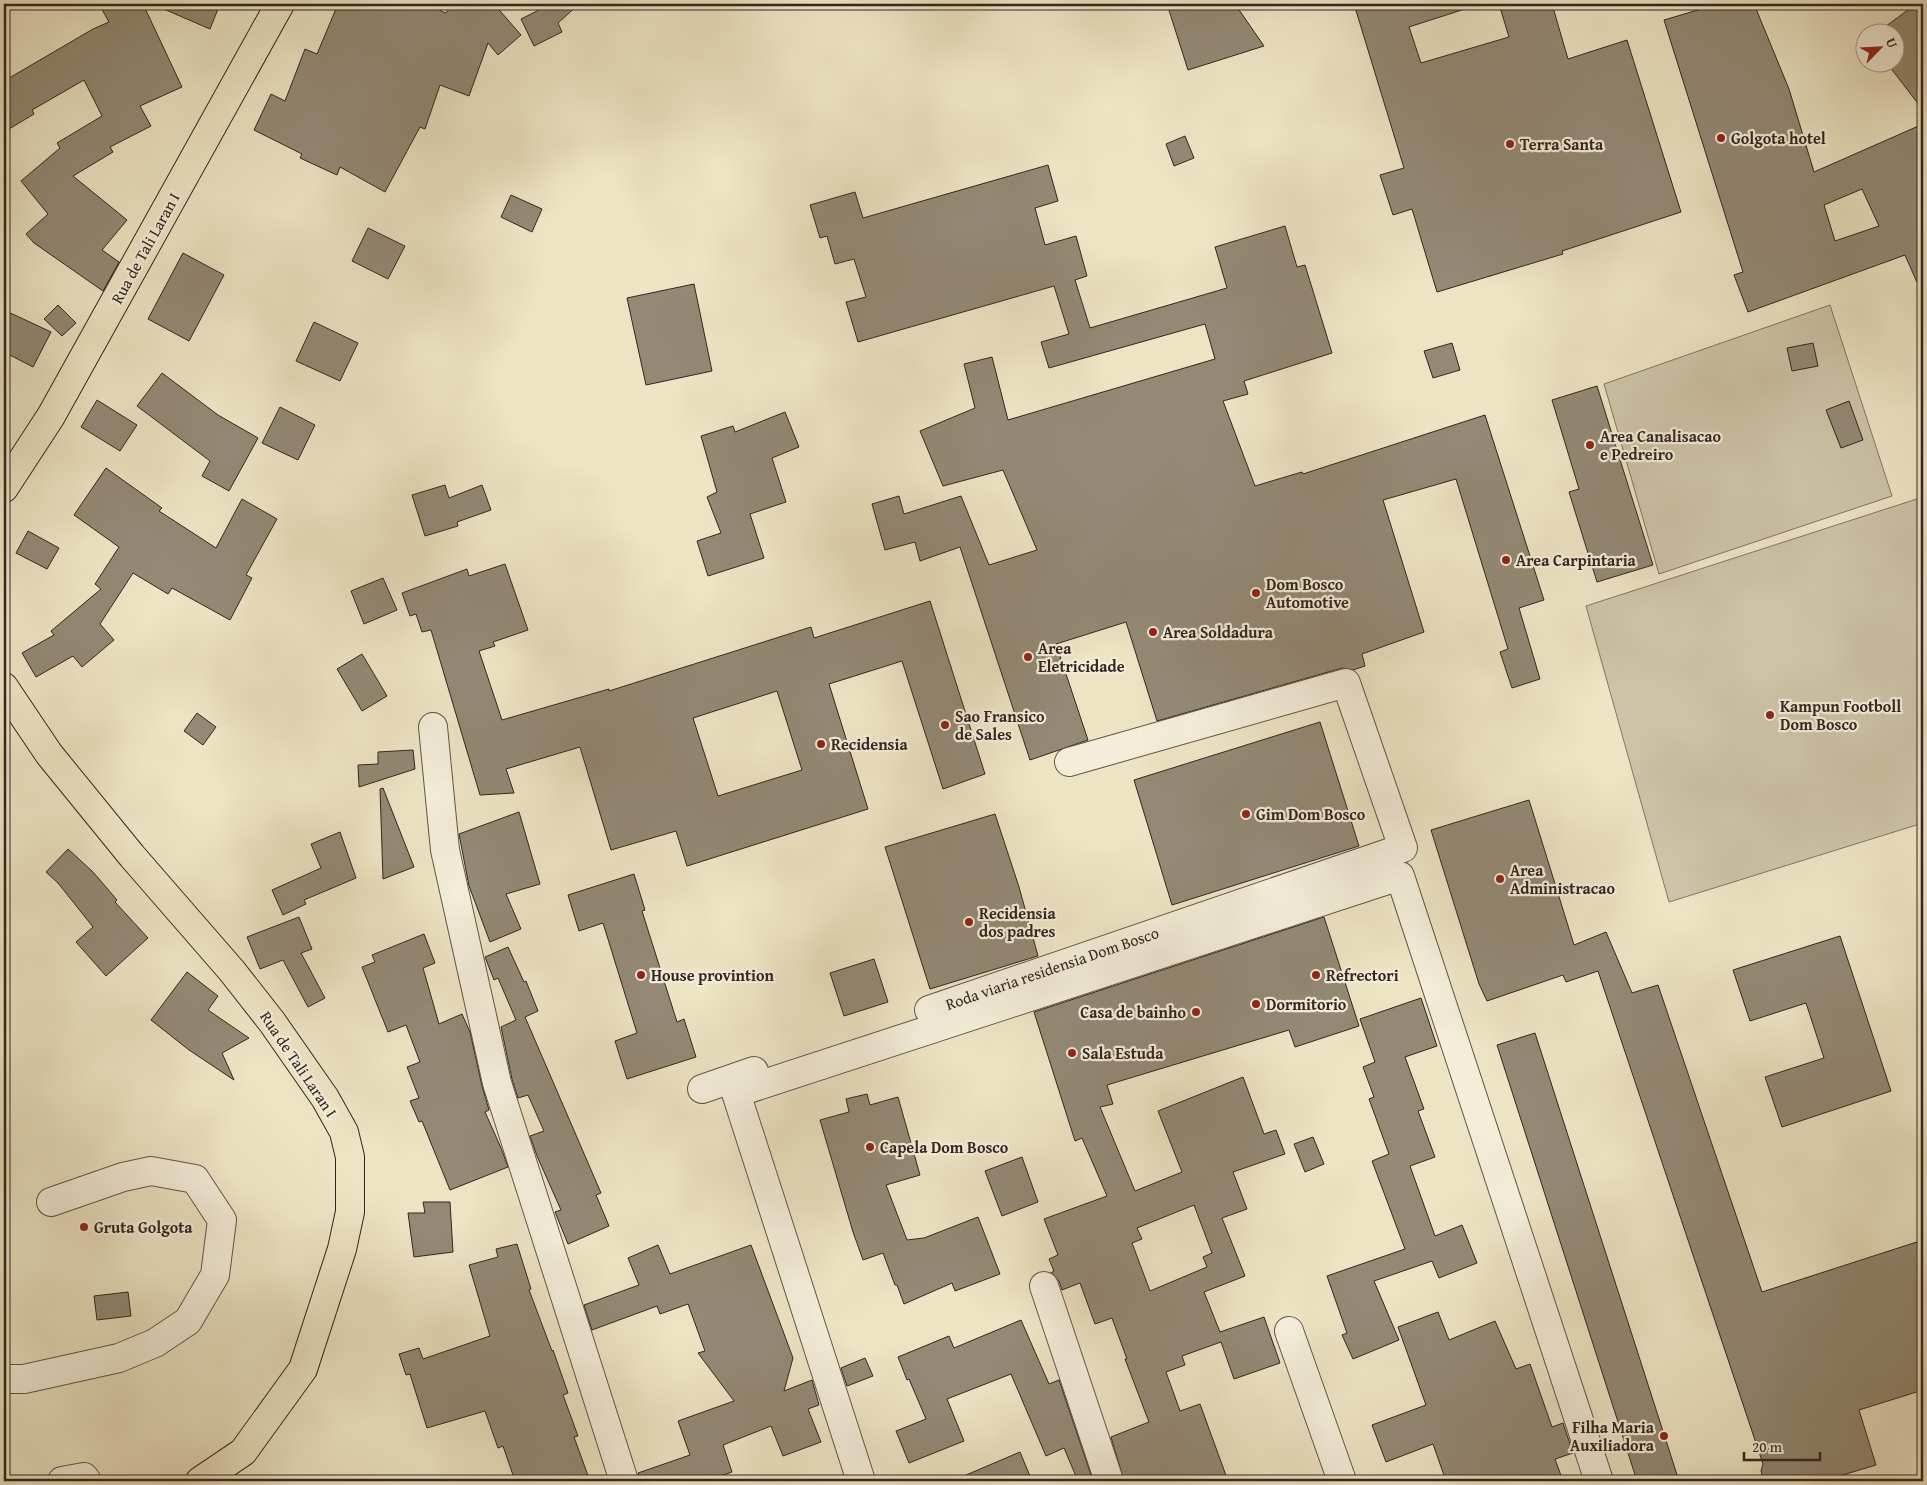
<svg xmlns="http://www.w3.org/2000/svg" width="1927" height="1485" font-family="'Gentium Book Plus',serif">
<style>
.green{fill:#cdc4a8;stroke:#807564}
.building{fill:#938975;stroke:#32261f;fill-rule:evenodd}
.lines{fill:none;stroke-linecap:round;stroke-linejoin:round}
.street-casing{stroke:#615648;stroke-width:30}
.primary-casing{stroke:#32261f;stroke-width:30}
.street{stroke:#f3edd9;stroke-width:28}
.primary{stroke:#ede4c4;stroke-width:28}
.poi-dot{fill:#8f2418;stroke:#f3edd9;stroke-width:2}
.labels{text-anchor:middle;stroke-width:4.5;stroke-linejoin:round;paint-order:stroke}
.poi-label{font-size:16px;font-weight:bold;fill:#32261f;stroke:#f3edd9;text-anchor:start}
.street-label{font-size:16px;fill:#32261f;stroke:#f3edd9}
</style>
<rect width="100%" height="100%" fill="#ede4c4"/>
<filter id="stains"><feTurbulence type="fractalNoise" baseFrequency=".004" numOctaves="4"/><feColorMatrix values="0 0 0 0 .2 0 0 0 0 .09 0 0 0 0 .02 0 0 0 .5 -.17"/></filter>
<radialGradient id="worn" r=".72"><stop offset=".6" stop-color="#630" stop-opacity="0"/><stop offset="1" stop-color="#630" stop-opacity=".3"/></radialGradient>
<!-- green -->
<path class="green" d="M1830,305L1892,496L1659,574L1604,384Z
M1923,497V823L1669,902L1586,606Z"/>
<!-- building -->
<path class="building" d="M99,4H143L182,87L140,106L151,126L110,147L113,152L73,176L127,220L102,250L119,262L103,291L34,243L26,234L48,214L21,181L60,148L57,143L102,116L84,80L32,110L34,114L4,132V81L93,29L109,22Z
M152,4H220L210,29Z
M338,4H429L445,13L456,4H494L521,35L498,55L488,43L469,96L440,85L425,129L420,127L385,192L340,167L337,175L300,158L302,154L254,130L271,94L285,101L305,49L317,54Z
M551,4H579L558,23L562,32L534,46L521,19Z
M1167,4H1235L1264,46L1188,70Z
M1354,4H1468V8L1409,27L1421,63L1509,37L1499,4H1552L1568,59L1627,40L1681,212L1562,251L1563,254L1437,292L1412,209L1393,215L1380,175L1404,168Z
M1718,4H1754L1789,89L1814,172L1923,124V296L1905,255L1748,312L1734,275L1743,272L1664,20ZM1862,189L1879,226L1835,241L1824,205Z
M1916,4H1923V110L1886,62H1894V32H1878Z
M1185,136L1194,158L1174,166L1166,144Z
M1048,165L1058,201L1035,208L1045,245L1076,236L1087,276L1075,280L1090,328L1227,288L1215,247L1285,226L1297,267L1305,265L1332,353L1244,381L1248,394L1223,401L1255,486L1302,472L1303,474L1485,415L1544,600L1519,608L1540,679L1512,688L1500,652L1508,649L1456,479L1383,500L1424,632L1362,654L1365,666L1353,670L1342,668L1157,721L1126,622L1056,644L1088,740L1030,760L960,547L920,561L915,542L885,550L872,504L899,496L904,514L961,496L989,565L1037,550L1003,470L943,486L920,431L975,408L964,364L992,357L1008,420L1215,359L1205,324L1049,368L1041,342L1069,334L1054,286L858,342L846,302L866,297L854,259L835,264L827,236L820,238L810,205L855,192L863,218Z
M511,195L542,209L532,232L501,217Z
M368,228L405,246L388,279L352,261Z
M183,253L224,275L189,341L148,319Z
M694,284L712,371L646,385L627,298Z
M58,305L76,323L62,336L44,319Z
M4,310L51,332L33,367L4,352Z
M314,322L358,343L340,381L296,361Z
M1452,343L1460,370L1433,378L1424,351Z
M1813,343L1818,366L1792,371L1787,348Z
M162,373L218,415L258,438L229,491L202,476L210,461L137,406Z
M1597,386L1653,565L1597,582L1569,492L1579,489L1552,400Z
M97,400L137,425L120,451L81,427Z
M1849,401L1863,440L1841,448L1826,410Z
M280,407L315,425L298,460L262,443Z
M785,412L799,447L772,458L786,502L750,514L764,558L708,576L697,541L721,533L707,497L717,492L701,436L733,426L735,432Z
M106,468L162,508L159,511L216,548L242,499L277,519L246,575L252,578L230,620L172,588L168,594L133,573L100,624L114,640L82,667L73,656L36,677L22,653L54,635L51,631L101,589L95,584L119,547L74,515Z
M445,485L449,498L482,485L491,510L457,522L458,526L425,536L412,495Z
M28,531L59,548L47,569L16,553Z
M505,564L528,630L493,642L495,646L479,651L502,720L609,689V691L811,627L814,638L930,601L985,774L943,789L902,661L829,684L868,809L687,866L676,831L611,850L580,747L506,769L514,793L480,795L431,630L422,632L416,614L410,616L402,593L467,569L469,576ZM777,691L802,770L718,796L693,718Z
M383,578L397,610L364,624L351,591Z
M362,654L387,696L362,711L337,669Z
M197,713L216,727L203,745L184,731Z
M1320,722L1359,846L1172,905L1134,780Z
M413,750L415,769L359,787L358,765L378,764V752Z
M383,788L414,867L383,879L380,789Z
M1529,800L1574,945L1606,932L1632,993L1658,985L1762,1292L1923,1240V1390L1859,1410L1876,1465L1833,1478L1834,1481H1764L1761,1471L1763,1464L1598,971L1566,982L1563,975L1487,1001L1479,984L1431,830Z
M519,812L540,884L506,894L521,929L490,942L469,886L459,834Z
M995,814L1019,887L1038,956L930,989L885,847Z
M340,832L356,878L304,900L306,904L283,915L272,890L321,868L311,844Z
M68,849L93,872L117,900L115,902L148,938L106,976L76,942L93,927L58,883L46,872Z
M634,874L645,910L642,911L677,1022L684,1019L696,1057L627,1079L615,1041L637,1033L603,923L579,931L568,895Z
M299,917L312,949L301,953L325,998L308,1007L283,960L260,969L247,937Z
M1324,917L1359,1026L1295,1047L1289,1030L1107,1085L1113,1104L1100,1107L1135,1191L1182,1172L1158,1111L1243,1077L1264,1134L1276,1130L1285,1154L1233,1172L1247,1209L1222,1218L1245,1276L1204,1292L1220,1332L1264,1317L1280,1363L1234,1379L1221,1342L1182,1356L1185,1365L1166,1372L1180,1411L1200,1404L1228,1481H1124L1111,1437L1149,1422L1125,1359H1127L1112,1318L1095,1324L1080,1283L1062,1290L1059,1281L1051,1273L1054,1271L1049,1259L1058,1255L1044,1219L1107,1196L1082,1138L1075,1141L1034,1012ZM1194,1205L1212,1253L1203,1257L1207,1267L1150,1291L1132,1243L1142,1239L1137,1228Z
M424,934L435,963L423,968L439,1024L462,1014L470,1032L482,1086L489,1110L485,1112L501,1148L508,1167L450,1190L422,1121L419,1122L410,1101L419,1098L407,1067L420,1062L406,1025L388,1032L362,967L375,962L372,955Z
M1840,936L1891,1091L1782,1127L1765,1077L1824,1058L1806,1003L1750,1021L1733,970Z
M508,947L524,982L526,981L538,1011L525,1017L601,1193L596,1195L609,1226L568,1244L555,1212L561,1210L537,1156L530,1136L544,1131L528,1095L518,1098L512,1079L501,1027L516,1020L498,978L494,980L485,957Z
M874,959L888,1002L844,1016L830,973Z
M187,972L218,996L208,1010L249,1038L222,1053L234,1080L189,1050L151,1020Z
M1421,998L1437,1046L1405,1057L1424,1109L1418,1111L1435,1157L1410,1166L1435,1236L1462,1225L1477,1263L1439,1278L1432,1261L1374,1281L1399,1340L1353,1359L1342,1335L1347,1333L1327,1276L1405,1249L1372,1161L1389,1154L1369,1099L1374,1097L1363,1067L1375,1062L1360,1019Z
M1535,1033L1679,1481H1637L1497,1045Z
M867,1094L870,1105L898,1097L920,1175L886,1185L907,1240L924,1238L978,1217L1000,1274L955,1291L952,1283L904,1304L897,1285H895L883,1253L863,1260L853,1232L820,1120L849,1112L846,1099Z
M1313,1137L1324,1164L1305,1172L1294,1144Z
M1022,1157L1038,1202L1002,1216L985,1171Z
M423,1202H450L453,1252L414,1257L408,1213H425Z
M517,1244L531,1289L529,1290L552,1351L553,1350L568,1393L563,1395L578,1436L574,1437L590,1481H515L503,1446L498,1448L485,1411L427,1428L410,1374L406,1375L399,1354L419,1348L423,1359L490,1336L469,1265L498,1257L496,1249Z
M658,1245L670,1274L751,1245L793,1358L784,1391L812,1380L819,1405L808,1409L821,1442L783,1456L771,1426L723,1445L732,1472L706,1481H639L638,1473L690,1455L678,1421L734,1401L698,1353L705,1351L688,1304L660,1314L657,1306L592,1330L584,1305L639,1285L628,1258Z
M128,1292L131,1316L97,1320L94,1296Z
M1438,1312L1449,1340L1495,1321L1516,1369L1530,1364L1552,1427L1563,1423L1573,1453L1555,1459L1563,1481H1446L1433,1444L1386,1462L1372,1425L1426,1405L1398,1327Z
M1021,1320L1049,1384L1059,1380L1093,1481H1078L1064,1448L1046,1456L1011,1374L947,1399L964,1441L909,1463L896,1431L926,1419L909,1379L907,1380L898,1357L949,1336L954,1348Z
M865,1358L873,1376L847,1386L841,1368Z
M1020,1452L1032,1481H952Z"/>
<g class="lines">
<!-- street casing -->
<g class="street-casing">
<path id="street" d="M433,727L445,850L497,1083L624,1481
M929,1010L1403,848L1346,683L1069,762
M702,1089L754,1071
M1044,1286L1109,1481
M1289,1331L1342,1481
M4,1379H24L119,1358L155,1343L188,1321L215,1275L222,1220L195,1179L151,1171L123,1177L51,1202
M62,1481L84,1477L87,1481
M861,1481L736,1093L1400,876L1599,1481"/>
</g>
<!-- primary casing -->
<g class="primary-casing">
<path id="primary" d="M4,488L51,416L280,4
M4,687L49,754L132,856L232,971L272,1022L325,1098L344,1132L350,1157V1212L342,1249L303,1369L243,1452L200,1481"/>
</g>
<!-- street -->
<use href="#street" class="street"/>
<!-- primary -->
<use href="#primary" class="primary"/>
</g>
<!-- markers -->
<g class="poi-dot">
<circle cx="1721" cy="138" r="5"/>
<circle cx="1510" cy="144" r="5"/>
<circle cx="1590" cy="445" r="5"/>
<circle cx="1506" cy="560" r="5"/>
<circle cx="1256" cy="593" r="5"/>
<circle cx="1153" cy="632" r="5"/>
<circle cx="1028" cy="657" r="5"/>
<circle cx="1770" cy="715" r="5"/>
<circle cx="945" cy="725" r="5"/>
<circle cx="821" cy="744" r="5"/>
<circle cx="1246" cy="814" r="5"/>
<circle cx="1500" cy="879" r="5"/>
<circle cx="969" cy="922" r="5"/>
<circle cx="641" cy="975" r="5"/>
<circle cx="1316" cy="975" r="5"/>
<circle cx="1256" cy="1004" r="5"/>
<circle cx="1196" cy="1012" r="5"/>
<circle cx="1072" cy="1053" r="5"/>
<circle cx="870" cy="1147" r="5"/>
<circle cx="84" cy="1227" r="5"/>
<circle cx="1664" cy="1436" r="5"/>
</g>
<g class="labels">
<!-- poi labels -->
<g class="poi-label">
<text x="1731" y="144">Golgota hotel</text>
<text x="1520" y="150">Terra Santa</text>
<text x="1600" y="442">Area Canalisacao<tspan x="1600" dy="18">e Pedreiro</tspan></text>
<text x="1516" y="566">Area Carpintaria</text>
<text x="1266" y="590">Dom Bosco<tspan x="1266" dy="18">Automotive</tspan></text>
<text x="1163" y="638">Area Soldadura</text>
<text x="1038" y="654">Area<tspan x="1038" dy="18">Eletricidade</tspan></text>
<text x="1780" y="712">Kampun Footboll<tspan x="1780" dy="18">Dom Bosco</tspan></text>
<text x="955" y="722">Sao Fransico<tspan x="955" dy="18">de Sales</tspan></text>
<text x="831" y="750">Recidensia</text>
<text x="1256" y="820">Gim Dom Bosco</text>
<text x="1510" y="876">Area<tspan x="1510" dy="18">Administracao</tspan></text>
<text x="979" y="919">Recidensia<tspan x="979" dy="18">dos padres</tspan></text>
<text x="651" y="981">House provintion</text>
<text x="1326" y="981">Refrectori</text>
<text x="1266" y="1010">Dormitorio</text>
<text x="1186" y="1018" text-anchor="end">Casa de bainho</text>
<text x="1082" y="1059">Sala Estuda</text>
<text x="880" y="1153">Capela Dom Bosco</text>
<text x="94" y="1233">Gruta Golgota</text>
<text x="1654" y="1433" text-anchor="end">Filha Maria<tspan x="1654" dy="18">Auxiliadora</tspan></text>
</g>
<!-- street labels -->
<g class="street-label">
<text transform="translate(145 248) rotate(-61)" y="6">Rua de Tali Laran I</text>
<text transform="translate(1052 968) rotate(-19)" y="6">Roda viaria residensia Dom Bosco</text>
<text transform="translate(299 1064) rotate(56)" y="6">Rua de Tali Laran I</text>
</g>
</g>
<!-- margin -->
<rect width="1927" height="1485" fill="none" stroke="#ede4c4" stroke-width="20"/>
<rect x="5" y="5" width="1917" height="1475" fill="none" stroke="#32261f" stroke-width="2.5"/>
<rect x="10" y="10" width="1907" height="1465" fill="none" stroke="#32261f"/>
<!-- north arrow -->
<g transform="translate(1880 48) rotate(66)"><circle r="24" fill="#f3edd9" stroke="#a69d8f"/>
<path d="M0-4L9 19L0 12L-9 19Z" fill="#8f2418"/>
<text y="-8" font-size="14" font-weight="bold" text-anchor="middle" fill="#32261f">U</text>
</g>
<!-- scale -->
<path d="M1744 1452v8h76v-8" fill="none" stroke="#32261f" stroke-width="2.5"/>
<text x="1752" y="1452" font-size="15" fill="#32261f" stroke="#f3edd9" stroke-width="4" paint-order="stroke">20 m</text>
<rect width="100%" height="100%" filter="url(#stains)"/>
<rect width="100%" height="100%" fill="url(#worn)"/>
</svg>
